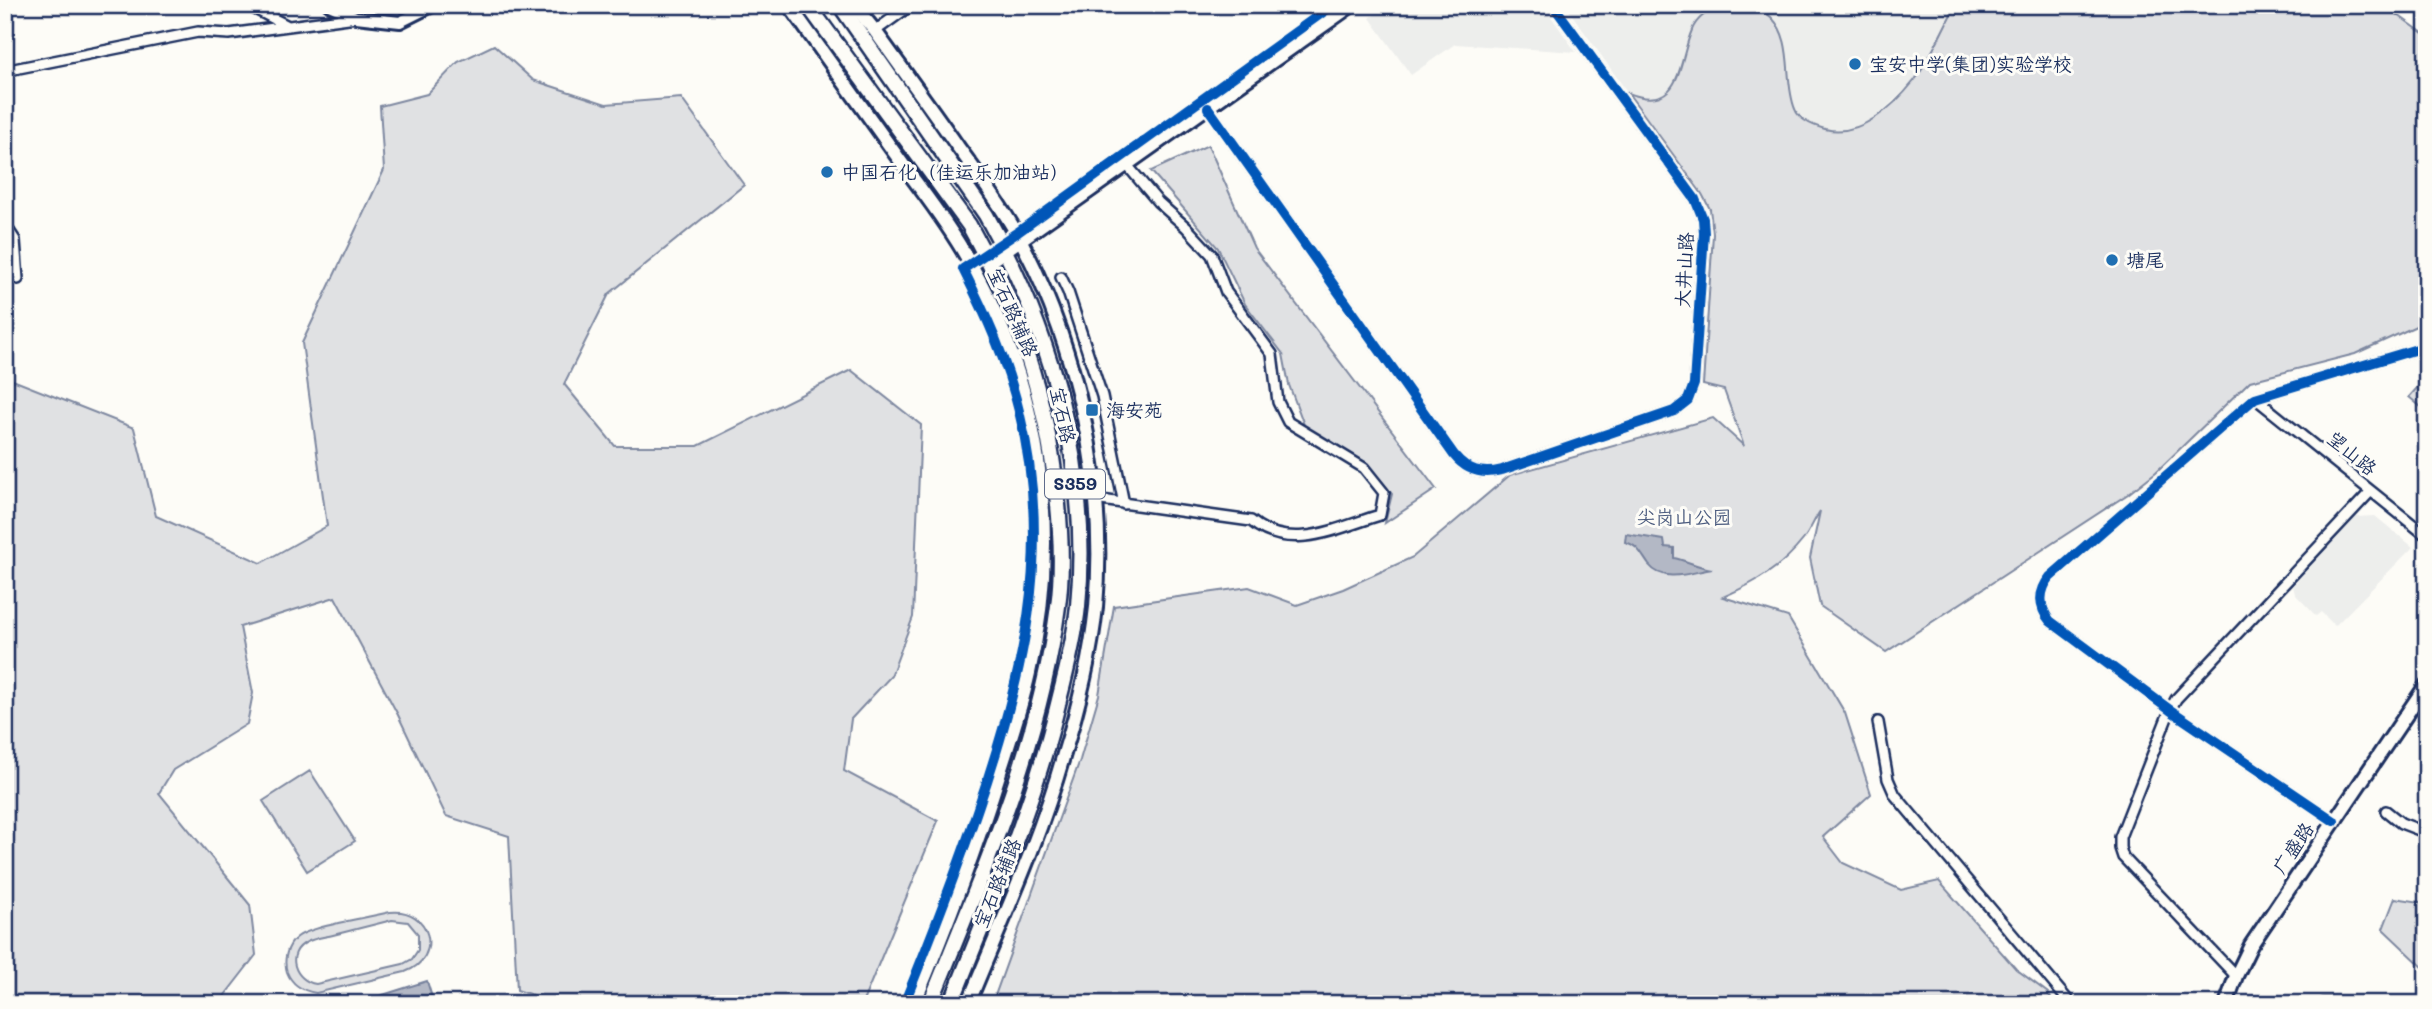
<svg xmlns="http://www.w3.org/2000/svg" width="2432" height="1009" font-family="Mali,'LXGW WenKai TC',sans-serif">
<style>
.built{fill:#edeeec}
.green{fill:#e0e1e3;stroke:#7e88a0;stroke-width:2;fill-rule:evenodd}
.water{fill:#b3b8c5;stroke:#76819c;stroke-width:2}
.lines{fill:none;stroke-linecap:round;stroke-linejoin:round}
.minor-casing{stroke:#1b2f5e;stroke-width:14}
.tertiary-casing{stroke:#1b2f5e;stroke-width:16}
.secondary-casing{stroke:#1b2f5e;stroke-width:18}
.primary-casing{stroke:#1b2f5e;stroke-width:19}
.minor{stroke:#fdfcf7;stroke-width:9}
.tertiary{stroke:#fdfcf7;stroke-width:10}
.secondary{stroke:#fdfcf7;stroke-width:12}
.primary{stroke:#fdfcf7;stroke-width:14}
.cycleway-casing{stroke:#fdfcf7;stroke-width:15}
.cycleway{stroke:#0057b8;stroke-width:10}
.poi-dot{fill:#1f6fb2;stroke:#fdfcf7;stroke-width:2.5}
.labels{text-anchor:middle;stroke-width:6;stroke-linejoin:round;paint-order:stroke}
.shield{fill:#fdfcf7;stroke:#5f6c8c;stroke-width:2}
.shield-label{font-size:18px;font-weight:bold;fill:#1b2f5e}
.poi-label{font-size:19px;fill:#1b2f5e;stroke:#fdfcf7;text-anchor:start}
.street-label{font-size:19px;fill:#1b2f5e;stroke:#fdfcf7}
.park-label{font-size:19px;fill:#4c5c7f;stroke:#fdfcf7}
</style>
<rect width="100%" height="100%" fill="#fdfcf7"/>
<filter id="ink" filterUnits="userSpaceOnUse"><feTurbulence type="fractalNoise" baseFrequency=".0143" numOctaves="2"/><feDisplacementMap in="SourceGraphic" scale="14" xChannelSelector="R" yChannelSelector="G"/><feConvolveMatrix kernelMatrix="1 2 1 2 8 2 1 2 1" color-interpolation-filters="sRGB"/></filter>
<g filter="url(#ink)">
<!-- built -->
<path class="built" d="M1388,5H1543L1576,52L1455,44L1411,75L1370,18Z
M1565,5H1721L1704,14L1692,27L1680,76L1673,86L1663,94L1652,98L1639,97L1628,93Z
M1748,5H1956L1915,80L1874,119L1856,129L1834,131L1814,126L1797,113L1790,96L1785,49L1756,7Z
M2375,516L2413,547L2335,626L2321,612L2316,616L2295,594L2293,586L2356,517Z"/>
<!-- green -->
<path class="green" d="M1720,5C1739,5 1756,3 1771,17C1795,41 1783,80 1795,109C1799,120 1814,126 1825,129C1860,138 1894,106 1914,81C1928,64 1944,26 1956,5H2384L2427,36V321L2355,354L2250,381L2156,472L2128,494L1886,652L1820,606L1810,558L1820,511C1814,520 1810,531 1803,540C1781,568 1755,583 1723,597L1788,617L1845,713L1871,794L1823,837L1843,863L1901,890L1939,881L2016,969L2048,993L2054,1004H992L1080,760L1099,695L1114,606L1249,587L1297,605L1343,589L1413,557L1510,475L1713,418L1744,446L1724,390L1703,385L1713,234L1710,209L1702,194L1628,93C1682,114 1678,62 1692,30C1697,17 1709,11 1720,5Z
M494,45L533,80L606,104L681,98L744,185L609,294L564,384L615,446H698L851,370L921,425L913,617L891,676L851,719L844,771L938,821L862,1004H560L517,990L509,836L446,816L398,715L335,597L240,627L253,693L247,724L173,770L159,793L250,905L256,955L218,1004H5V377L134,428L156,516L261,563L327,526L302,343L384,170L380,106L427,94L458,62Z
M1208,145L1254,248L1436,489L1385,523L1392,494L1367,464L1306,430L1289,385L1283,354L1245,304L1218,248L1151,171Z
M2425,379L2427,381V412L2409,397Z
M310,771L355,841L307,871L263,801Z
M2395,898L2427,903V971L2383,929Z
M390,912C431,907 444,958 405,972L316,993C303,991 292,985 287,972C283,960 287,946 296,938C310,926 370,917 390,912ZM392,920L408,922L418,934V950L412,959L403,964L316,984C295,981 284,953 307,942C315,938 325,937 333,935C353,930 372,925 392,920Z"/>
<!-- water -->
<path class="water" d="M1626,534L1664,540L1665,547L1674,548V558C1688,561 1698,567 1712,569C1692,572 1664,584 1649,565C1641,554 1638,545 1625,542Z
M427,981L434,1004H354Z"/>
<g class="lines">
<!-- minor casing -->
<g class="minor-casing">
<path id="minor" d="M247,5L288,26
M1321,5L1332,20
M875,31L911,5
M5,68L9,70L198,32L229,34L356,17
M1208,108L1454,455C1467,471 1482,475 1502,470L1674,411L1688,400L1694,384L1704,233L1703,219L1695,199L1553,5
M5,225L15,240L18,279
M1061,277L1068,292L1102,396L1124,504
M2255,398L2427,536
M1094,499L1251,521C1290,553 1337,528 1380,515L1384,493L1364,468L1288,422L1278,402L1272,354L1226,292L1212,255L1186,227L1158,202L1127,165
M1878,722L1888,779L1895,795L2071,1004
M2386,811L2401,823L2427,833
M2334,821L2170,710L2050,621C2039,607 2038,592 2050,577L2255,398L2427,346
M2236,976L2123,857L2120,848V837L2170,710L2176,699L2371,491
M2323,1004H2341"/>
</g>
<!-- tertiary casing -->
<g class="tertiary-casing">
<path id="tertiary" d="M329,5L356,17L400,22L434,5"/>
</g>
<!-- secondary casing -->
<g class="secondary-casing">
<path id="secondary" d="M789,5C828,59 865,112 904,166C925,195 948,224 966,256C1040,382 1062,530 1029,673C1021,709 1009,743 998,778C974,855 945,930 914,1004
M854,5L875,31C903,70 931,108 958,147C980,177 1002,207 1020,239C1078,349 1107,483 1096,607C1091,655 1077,712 1063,757C1039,842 1001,923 968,1004
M989,262L1352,5
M2226,1004L2236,976L2251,945L2427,684"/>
</g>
<!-- primary casing -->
<g class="primary-casing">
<path id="primary" d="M808,5L969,225C1018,313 1046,395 1057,495C1061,532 1063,570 1058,606C1040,745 982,875 930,1004
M840,5L986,215C1052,333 1091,470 1078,606C1075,637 1067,669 1059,700C1034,805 991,903 951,1004"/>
</g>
<!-- minor -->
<use href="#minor" class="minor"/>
<!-- tertiary -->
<use href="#tertiary" class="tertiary"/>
<!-- secondary -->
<use href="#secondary" class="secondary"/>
<!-- primary -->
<use href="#primary" class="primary"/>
<!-- cycleway casing -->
<g class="cycleway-casing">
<path id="cycleway" d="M1208,108L1454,455C1467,471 1482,475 1502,470L1674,411L1688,400L1694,384L1704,233L1703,219L1695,199L1553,5
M2334,821L2170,710L2050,621C2039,607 2038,592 2050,577L2255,398L2427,346
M904,1004C930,940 955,876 977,811C1023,678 1054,552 1019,411C1007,361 986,315 963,269L1018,232L1333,5"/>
</g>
<!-- cycleway -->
<use href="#cycleway" class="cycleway"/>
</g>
</g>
<!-- markers -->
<g class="poi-dot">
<circle cx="1855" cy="64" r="7"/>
<circle cx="827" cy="172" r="7"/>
<circle cx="2112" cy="260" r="7"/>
<rect x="1085" y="403" width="14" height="14" rx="3.5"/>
</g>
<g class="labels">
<!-- shield labels -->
<rect class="shield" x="1045" y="469.5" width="60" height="29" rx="5"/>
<g class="shield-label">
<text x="1075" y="490">S359</text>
</g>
<!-- poi labels -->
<g class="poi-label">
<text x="1869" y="71">宝安中学(集团)实验学校</text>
<text x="841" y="179">中国石化（佳运乐加油站）</text>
<text x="2126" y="267">塘尾</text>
<text x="1106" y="417">海安苑</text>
</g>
<!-- street labels -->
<g class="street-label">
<text transform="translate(1684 270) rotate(-87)" y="7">大井山路</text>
<text transform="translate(1013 312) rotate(66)" y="7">宝石路辅路</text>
<text transform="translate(1063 415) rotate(78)" y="7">宝石路</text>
<text transform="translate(2352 453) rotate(39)" y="7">望山路</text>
<text transform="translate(2293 848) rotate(-56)" y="7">广盛路</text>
<text transform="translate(997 883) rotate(-68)" y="7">宝石路辅路</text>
</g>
<!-- park labels -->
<g class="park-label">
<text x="1684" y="524">尖岗山公园</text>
</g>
</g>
<!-- margin -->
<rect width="2432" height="1009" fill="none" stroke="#fdfcf7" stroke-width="28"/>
<rect x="14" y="14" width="2404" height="981" fill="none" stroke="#1b2f5e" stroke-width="2.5" filter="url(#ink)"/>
</svg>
